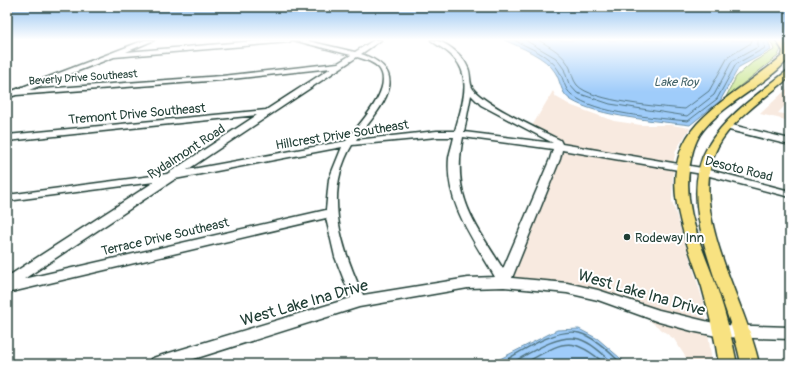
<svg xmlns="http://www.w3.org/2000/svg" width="797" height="371" font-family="Pangolin,sans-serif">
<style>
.built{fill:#f8eae0}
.green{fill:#cfe89e;stroke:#779269}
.water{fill:#9fccfa;stroke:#6c93ab}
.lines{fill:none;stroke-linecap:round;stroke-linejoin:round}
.shore-far1{stroke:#527683;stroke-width:1}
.shore{stroke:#527683;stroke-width:1.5}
.minor-casing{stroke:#1f3d34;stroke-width:3}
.major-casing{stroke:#1f3d34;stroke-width:3}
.minor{fill:#fff;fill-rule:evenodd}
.major{fill:#f8e281;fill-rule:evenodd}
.poi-dot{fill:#1f3d34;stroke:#fff;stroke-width:1.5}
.labels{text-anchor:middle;stroke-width:4;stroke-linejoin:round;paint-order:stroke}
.far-street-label{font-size:11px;fill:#1f3d34;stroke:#fff}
.far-water-label{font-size:12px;font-style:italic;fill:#3f6166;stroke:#fff}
.street-label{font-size:13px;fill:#1f3d34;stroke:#fff}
.poi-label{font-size:13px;fill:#1f3d34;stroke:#fff;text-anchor:start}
.near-street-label{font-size:16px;fill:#1f3d34;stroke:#fff}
</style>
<rect width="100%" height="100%" fill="#fff"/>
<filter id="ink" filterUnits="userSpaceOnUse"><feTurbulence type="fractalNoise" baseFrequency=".025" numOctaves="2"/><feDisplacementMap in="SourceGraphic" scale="8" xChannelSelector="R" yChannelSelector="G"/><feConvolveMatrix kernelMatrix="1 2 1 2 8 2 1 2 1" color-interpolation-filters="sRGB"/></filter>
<g filter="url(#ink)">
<!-- built -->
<path class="built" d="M790,86V100L778,113L790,115V121L760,114Z
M553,91L556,97L572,106L614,121L641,125H672L690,128L676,150L673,164L562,145L554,137L532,126Z
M562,149L673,168L672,201L703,301L707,324L511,278Z
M633,312L708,332L712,364H690L674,339L646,318Z"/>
<!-- green -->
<path class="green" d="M768,40H774L781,49L778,56L726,97L736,77L753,62L774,50L772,44Z"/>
<!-- water -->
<path class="water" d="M504,40H766L769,43L771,50L739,67L720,101L690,125C659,121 598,117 571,100C560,93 561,81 555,72C546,57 520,47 504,40Z
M579,329L598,339L627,364H490L557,330Z"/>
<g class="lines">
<!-- shore-far1 -->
<path class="shore-far1" d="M514,40C529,48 550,55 559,71C564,79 564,89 572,95C596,114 657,118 688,121L717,99L736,64L765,48L763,40
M525,40L556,58L564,69L569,84L577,93L610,104L687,116L714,95L732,61L758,47V40
M538,40C551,47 564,54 570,68C572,74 573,80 577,85C592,102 662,107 685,109L709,91L728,57L751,43L752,40"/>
<!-- shore -->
<path class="shore" d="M499,364C519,353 556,327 579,333C595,337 610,353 622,364
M510,364C527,355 558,333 579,339C592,343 604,355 614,364
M523,364C561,344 569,332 605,364"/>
<!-- minor casing -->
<g class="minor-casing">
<path id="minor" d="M145,40H154L126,52L267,40H292L289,42L114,57L29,90L222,76L338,63L351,55L293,40H304L355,52L374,40H381L361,54C417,73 377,111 356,140L437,131H455C461,108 474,77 453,57C447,50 438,46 431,40C445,40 463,55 468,68C471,74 469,84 473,89C485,105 540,130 560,140L562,144L702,168L790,191V197L702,174L562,150L560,159L512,278L567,283L598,290L659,310L722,325L790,327V339L722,337L696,332L659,322L598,300L567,293L504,287L468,288L359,307L178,364H149L151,359L156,357L351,298L335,257L326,218L7,293V277L154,182L7,201V195L167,174L257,115L7,141V135L266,110L331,68L222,80L16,95L7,98V93ZM357,57C364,59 374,62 379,68C395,88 358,125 346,141L187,170ZM471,95L481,105L553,143L464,132ZM437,137H454C453,143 450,151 449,158C445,203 474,240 495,277L468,278L363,295C341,247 323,194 352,145ZM463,137L553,149L550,159L503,269C474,222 451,196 463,137ZM342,147L329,179L326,210L24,279L175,179Z
M782,40L790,41V45L780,43V41Z
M728,124L790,139V145L725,129V125Z"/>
</g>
<!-- major casing -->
<g class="major-casing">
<path id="major" d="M776,40H784L790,50V57C767,85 728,100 704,129C697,137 693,149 691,159C680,207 703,247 718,291C726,315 732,339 737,364H719C715,338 709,312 702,287C685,236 654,172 697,124C722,97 755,80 782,56L783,51Z
M787,71H790V77C767,96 732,120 718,146C685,209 746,300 759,364H741C730,299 672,207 708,146C726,115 760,93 787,71Z"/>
</g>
<!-- minor -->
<use href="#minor" class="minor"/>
<!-- major -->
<use href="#major" class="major"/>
</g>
</g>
<!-- sky -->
<linearGradient id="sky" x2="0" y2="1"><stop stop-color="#8bbeef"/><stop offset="0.43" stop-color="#fff"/><stop offset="1" stop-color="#fff" stop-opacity="0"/></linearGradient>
<rect width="797" height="92" fill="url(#sky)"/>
<!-- markers -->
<circle class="poi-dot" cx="627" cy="237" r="4"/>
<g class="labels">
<!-- far-street labels -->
<g class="far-street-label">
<text transform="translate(83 77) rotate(-4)" y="4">Beverly Drive Southeast</text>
</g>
<!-- far-water labels -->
<g class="far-water-label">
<text x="676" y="86">Lake Roy</text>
</g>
<!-- street labels -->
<g class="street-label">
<text transform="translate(137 113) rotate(-5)" y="5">Tremont Drive Southeast</text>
<text transform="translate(342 134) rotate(-9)" y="5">Hillcrest Drive Southeast</text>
<text transform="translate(186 151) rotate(-33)" y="5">Rydalmont Road</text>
<text transform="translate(739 168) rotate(14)" y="5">Desoto Road</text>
<text transform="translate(165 236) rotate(-13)" y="5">Terrace Drive Southeast</text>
</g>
<!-- poi labels -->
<g class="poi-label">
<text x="635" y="242">Rodeway Inn</text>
</g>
<!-- near-street labels -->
<g class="near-street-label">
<text transform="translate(642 292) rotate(16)" y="6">West Lake Ina Drive</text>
<text transform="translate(304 302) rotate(-16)" y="6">West Lake Ina Drive</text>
</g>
</g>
<!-- margin -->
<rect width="797" height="371" fill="none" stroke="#fff" stroke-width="24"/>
<rect x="12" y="12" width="773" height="347" fill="none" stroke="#1f3d34" stroke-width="1.5" filter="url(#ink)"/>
</svg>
